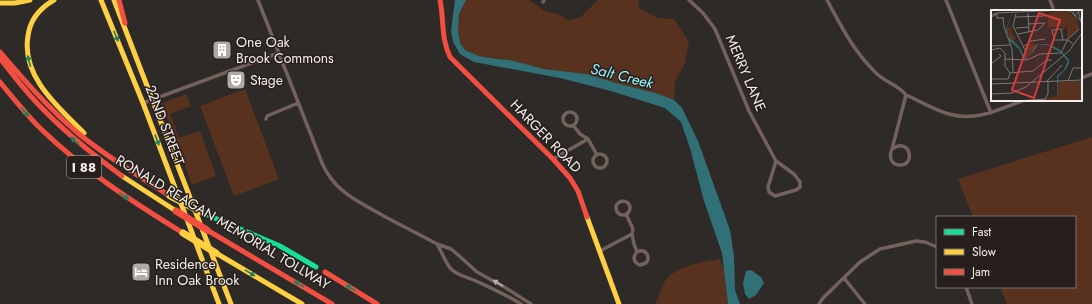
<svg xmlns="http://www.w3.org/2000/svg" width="1092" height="304" font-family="Jost,sans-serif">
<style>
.green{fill:#58321e}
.water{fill:#307076}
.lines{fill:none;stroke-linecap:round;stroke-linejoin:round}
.street{stroke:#73625b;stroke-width:3.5}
.fast{stroke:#16e098;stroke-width:5}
.slow{stroke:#ffcf43;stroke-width:5}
.jam{stroke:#f24e42;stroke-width:5}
.slow-bridge{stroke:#ffcf43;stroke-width:7}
.jam-bridge{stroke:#f24e42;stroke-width:7}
.oneway{fill:#1e805a}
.oneway2{fill:#baafaa}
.labels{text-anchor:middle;stroke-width:3;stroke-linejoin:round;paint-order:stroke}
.shield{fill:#271f1b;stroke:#b6b0ad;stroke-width:1}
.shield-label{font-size:13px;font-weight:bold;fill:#f4eeeb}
.poi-label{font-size:14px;fill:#f4eeeb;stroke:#271f1b;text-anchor:start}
.street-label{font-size:14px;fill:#f4eeeb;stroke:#271f1b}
.water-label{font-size:15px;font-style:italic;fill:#97f3fd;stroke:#271f1b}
.inset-road{fill:none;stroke:#7d7876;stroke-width:1}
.view{fill:#d93c3c;fill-opacity:0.15;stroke:#d93c3c;stroke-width:2}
.inset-edge{fill:none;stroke:#f4eeeb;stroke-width:2}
</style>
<rect width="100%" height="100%" fill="#2e2a28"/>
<!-- green -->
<path class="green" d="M466,0H529L545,11L561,15L565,19L570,20L581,17L598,0H639L638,3L639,8L658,18L674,19L689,42L685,63L675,82L674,100L659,94L616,83L586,74L544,69L510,60L497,59L479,56L465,50L460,43L458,30L459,14Z
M245,89L279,179L234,196L200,106Z
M186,94L191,106L170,114L179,138L200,131L216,176L192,185L162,103Z
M1092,137V304H1007L1000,287H1075V217H973L958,179Z
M720,259L724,270L728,304H655C659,297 661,288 665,281C675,266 703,262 720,259Z"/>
<!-- water -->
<path class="water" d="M455,0H466L459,14L458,30L460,43L465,50L479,56L497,59L510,60L544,69L586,74L616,83L659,94L674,100L682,108L698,141L730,230L734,256L735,290L740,304H728L722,253L704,201L690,148L681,122L665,108L611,91L560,78L474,62L460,54L453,42L451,31Z
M751,270L761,277L764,283L756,295L749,299L745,294L743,283L746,271Z"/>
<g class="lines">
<!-- street -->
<path class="street" d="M258,0L322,163C334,191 357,201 382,215C400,225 419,234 437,244L451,249L457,254L477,272L506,288L531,304
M689,0L703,13L715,29L749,111L776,161L794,174L800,182V187L796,190L775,196L769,192L768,187L776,161
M827,0C841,26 854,52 876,73C885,82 898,85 906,95C920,101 934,110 949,114C975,122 1000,109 1024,100
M946,0L991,113
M1050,0L1054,11
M543,2L544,0
M1081,78L1092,74
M143,103L279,53
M563 119a7 7 0 1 1 14 0a7 7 0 1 1-14 0Z
M266,119L267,116L298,103
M573,125L580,134L588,139L597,155
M892,149C911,136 916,167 899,165C890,164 889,155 892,149L906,95
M593 161a7 7 0 1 1 14 0a7 7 0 1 1-14 0Z
M553,159L588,139
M616 208a7 7 0 1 1 14 0a7 7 0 1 1-14 0Z
M626,214L633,229L632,234L634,244L637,252C632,257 634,263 640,265L646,263C651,256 645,248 637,252
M437,244C442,252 445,262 451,269C458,276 468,277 476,281C491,288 507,295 521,304
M600,251L632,234
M844,278L865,304
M966,287L972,304
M819,304L823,298L860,262L880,249L916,241L925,242L937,247"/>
<!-- fast -->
<path class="fast" d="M203,213L280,246L316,267"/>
<!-- slow -->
<path class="slow" d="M54,0C40,8 30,19 28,36C21,76 58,107 84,133
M101,0L143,103L219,304
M114,0L231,304
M0,3H15L30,0
M122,176L176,211
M587,217L619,304
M216,253L302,304"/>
<!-- jam -->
<path class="jam" d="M119,0L125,23
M440,0C444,19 441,39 450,57L553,159L570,178L578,191L587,217
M0,52C25,81 49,109 79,134C107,157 139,176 170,196
M0,58C12,74 24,89 37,103C63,131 92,154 122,176
M0,82C13,98 26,114 40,128C83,170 133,202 183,233
M207,230L332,304
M325,272L377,304"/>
<!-- slow-bridge -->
<path class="slow-bridge" d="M170,196L203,213
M183,233L216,253"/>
<!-- jam-bridge -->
<path class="jam-bridge" d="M176,211L207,230"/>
</g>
<!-- one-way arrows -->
<defs><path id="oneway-solid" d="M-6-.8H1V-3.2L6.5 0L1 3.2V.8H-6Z"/></defs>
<g class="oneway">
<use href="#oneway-solid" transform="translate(116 36) rotate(68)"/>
<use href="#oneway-solid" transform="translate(29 61) rotate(-105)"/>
<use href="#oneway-solid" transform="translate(25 112) rotate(48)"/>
<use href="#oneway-solid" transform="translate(157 140) rotate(69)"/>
<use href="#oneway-solid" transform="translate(75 141) rotate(-138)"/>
<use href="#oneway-solid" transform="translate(124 196) rotate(34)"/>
<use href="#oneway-solid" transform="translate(250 273) rotate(31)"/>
<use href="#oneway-solid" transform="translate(299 284) rotate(-150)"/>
<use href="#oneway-solid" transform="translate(351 288) rotate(-149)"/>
</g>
<use class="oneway2" href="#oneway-solid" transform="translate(498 283) rotate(-150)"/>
<!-- icons -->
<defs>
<g id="building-square" transform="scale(1)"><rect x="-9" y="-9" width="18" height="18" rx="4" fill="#afa9a7" stroke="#271f1b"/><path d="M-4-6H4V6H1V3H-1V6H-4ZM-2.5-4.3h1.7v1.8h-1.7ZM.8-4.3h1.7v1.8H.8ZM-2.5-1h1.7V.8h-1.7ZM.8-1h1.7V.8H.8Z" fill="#fff"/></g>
<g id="theatre-square" transform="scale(1)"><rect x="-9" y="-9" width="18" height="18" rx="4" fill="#afa9a7" stroke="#271f1b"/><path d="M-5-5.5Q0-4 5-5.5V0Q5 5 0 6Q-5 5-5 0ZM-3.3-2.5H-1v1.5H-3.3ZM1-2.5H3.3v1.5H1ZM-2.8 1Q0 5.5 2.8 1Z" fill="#fff"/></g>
<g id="hotel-square" transform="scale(1)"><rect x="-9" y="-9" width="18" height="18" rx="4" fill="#afa9a7" stroke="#271f1b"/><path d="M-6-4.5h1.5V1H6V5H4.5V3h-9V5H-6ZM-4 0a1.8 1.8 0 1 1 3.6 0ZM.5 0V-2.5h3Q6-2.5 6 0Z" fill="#fff"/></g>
</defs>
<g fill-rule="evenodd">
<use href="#building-square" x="222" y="50"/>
<use href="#theatre-square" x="236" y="80"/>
<use href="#hotel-square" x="141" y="272"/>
</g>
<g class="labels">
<!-- shield labels -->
<rect class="shield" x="67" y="156" width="34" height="22" rx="3"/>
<g class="shield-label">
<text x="84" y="172">I 88</text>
</g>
<!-- poi labels -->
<g class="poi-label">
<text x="236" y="47">One Oak<tspan x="236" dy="16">Brook Commons</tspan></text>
<text x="250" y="85">Stage</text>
<text x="155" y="269">Residence<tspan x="155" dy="16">Inn Oak Brook</tspan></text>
</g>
<!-- street labels -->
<g class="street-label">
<text transform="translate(746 73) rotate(67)" y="5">MERRY LANE</text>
<text transform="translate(165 125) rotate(69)" y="5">22ND STREET</text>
<text transform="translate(546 136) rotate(46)" y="5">HARGER ROAD</text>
<text transform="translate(223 222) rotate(31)" y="5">RONALD REAGAN MEMORIAL TOLLWAY</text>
</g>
<!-- water labels -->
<g class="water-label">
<text transform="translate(622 76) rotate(14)" y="5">Salt Creek</text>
</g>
</g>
<!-- overview -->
<g transform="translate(991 10)">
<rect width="91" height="91" fill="#2e2a28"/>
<path d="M76,1L86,9L88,18L76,30V16L71,21L69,16L57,17L58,2ZM16,16L19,18L21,16V22L24,27H26L23,31L27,34L26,36L19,30ZM41,33L45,35L37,48H34L32,45L37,40L35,36ZM91,71V91H39L66,86L67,72Z" fill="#58321e"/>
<path d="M22,1L16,18L18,27L29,38L34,48H37L45,35L55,34L62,36L69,40L78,50V53L75,59L67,67L66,91V66L73,60L77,51L69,42L57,35H47L37,48L35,49L32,48L28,39L19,31L15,19Z" fill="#307076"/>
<path class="inset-road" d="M71,0L79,1L90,11M84,0L82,3L84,6L88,1M87,0L91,16M37,3L38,22M25,4L22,16L35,42M0,5L6,3L72,0M0,7L6,4V8H12M12,7L13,17L21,39L22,62M25,7L53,6M37,14L54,13M25,18L38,17M27,24L47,20L54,13M72,30L70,19L61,20L63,30H77L82,34M0,36L19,35M32,37L40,31L54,29M0,40L9,38L14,43V56L19,63M14,49L36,50L49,44L70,43L77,29L88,19M1,53L10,46L8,44M19,63L42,61L56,50H61M0,69H17L19,63M56,71L71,55M77,71L82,58H91M0,74L91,70M0,84L21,83L35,77L78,41L91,23M24,91L54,89L57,84V71"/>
<path class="view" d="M48,3L69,10L43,88L21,80Z"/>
<rect width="91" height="91" class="inset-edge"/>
</g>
<!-- legend -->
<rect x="936" y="216" width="140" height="72" fill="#271f1b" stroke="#79726e"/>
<rect x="944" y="229" width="20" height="6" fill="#16e098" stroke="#79726e"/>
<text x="972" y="236" font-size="12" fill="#f4eeeb">Fast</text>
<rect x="944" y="249" width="20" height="6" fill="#ffcf43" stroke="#79726e"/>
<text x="972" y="256" font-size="12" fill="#f4eeeb">Slow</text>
<rect x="944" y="269" width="20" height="6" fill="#f24e42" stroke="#79726e"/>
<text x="972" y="276" font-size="12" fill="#f4eeeb">Jam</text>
</svg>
